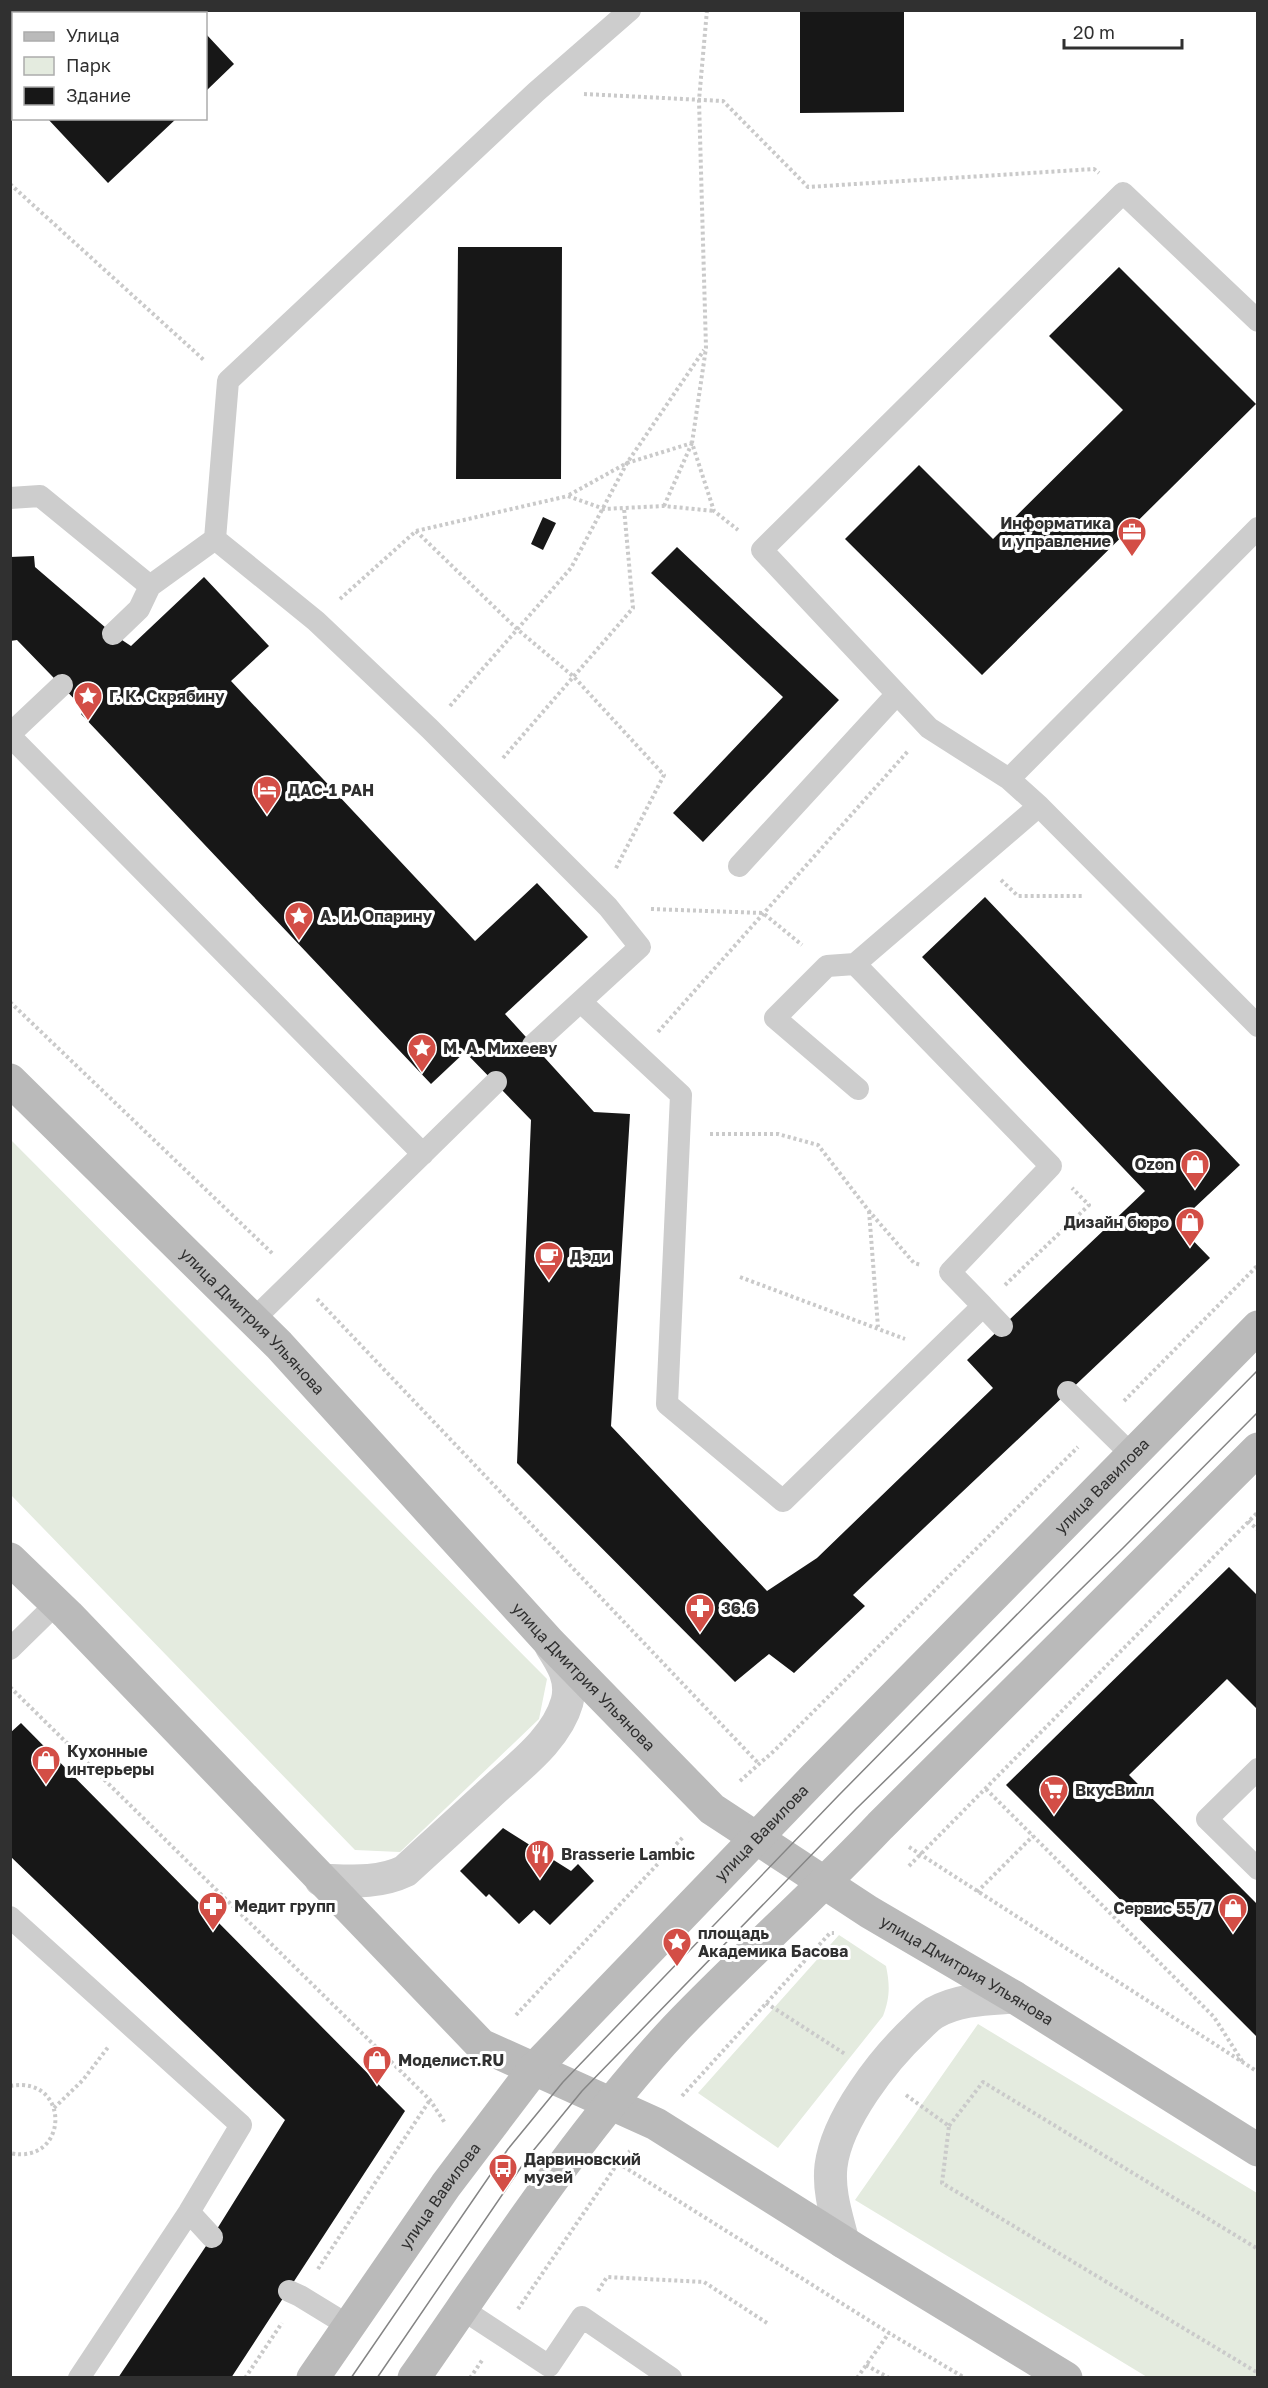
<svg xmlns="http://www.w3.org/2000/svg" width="1268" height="2388" font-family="'Golos Text',sans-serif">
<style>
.green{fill:#e4ebdf}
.building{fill:#171717}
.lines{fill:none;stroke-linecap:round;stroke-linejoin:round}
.path{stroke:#cacaca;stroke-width:4;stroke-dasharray:3 3;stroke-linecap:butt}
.service{stroke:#cdcdcd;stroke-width:22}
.minor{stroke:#cdcdcd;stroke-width:33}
.secondary{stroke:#bababa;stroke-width:33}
.tram{stroke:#858585;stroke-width:1.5}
.labels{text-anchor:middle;stroke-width:6;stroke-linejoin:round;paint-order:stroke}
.poi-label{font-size:16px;font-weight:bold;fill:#303030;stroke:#fff;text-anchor:start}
.street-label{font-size:16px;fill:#303030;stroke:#fff}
</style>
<rect width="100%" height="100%" fill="#fff"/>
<!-- green -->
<path class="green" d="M11,1140L547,1679L539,1719L400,1852L355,1850L11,1495Z
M839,1935L886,1966C890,1985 890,1998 883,2016L778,2148L698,2093Z
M978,2024L1257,2193V2377H1147L855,2200Z"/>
<!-- building -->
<path class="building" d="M10,10H74L77,14H14V83L10,79Z
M800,10H904V112L800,113Z
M206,34L234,64L206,91Z
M47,118H177L108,183Z
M458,247H562L561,479H456Z
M1119,267L1256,404L982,675L845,539L919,465L993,539L1123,410L1049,336Z
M543,517L556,523L543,550L531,544Z
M677,547L839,700L703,842L673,813L783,697L651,573Z
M34,556L35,567L113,634L131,646L204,577L269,646L231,681L475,941L537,883L588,937L505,1014L594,1112L630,1114L611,1426L767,1591L817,1558L993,1388L967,1360L1145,1191L922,957L985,897L1240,1165L1177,1224L1210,1258L853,1595L865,1606L794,1673L769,1654L735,1682L517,1463L531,1120L465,1052L431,1084L81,714L85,710L17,640L10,641V557Z
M1229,1567L1258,1596V1706L1256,1708L1227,1679L1129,1775L1258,1905V2038L1006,1785Z
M21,1723L405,2111L231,2378H118L212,2237L285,2120L10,1856V1733Z
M503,1828L571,1871L578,1864L594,1881L550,1925L534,1910L519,1924L489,1894L486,1897L460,1871Z"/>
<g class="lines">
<!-- path -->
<path class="path" d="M707,10L699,100L706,348L692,443L714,511L738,530
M584,94L723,101L808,187L1094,169L1099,173
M10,184L205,361
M569,495L627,463L692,443
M664,506L692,443
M416,531L517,629L574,677L664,775L615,870
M340,599L416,531L568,496L604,509L664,506L714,511
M450,706L571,568L627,463L704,350
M503,758L633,608L624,508
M1001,880L1018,896H1083
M651,909L763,913L802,945
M10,1002L274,1255
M658,1032L908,751
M710,1134H778L818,1145L869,1211L914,1263L921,1265
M869,1211L878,1327
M740,1277L905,1339
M1005,1285L1089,1205L1072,1188
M317,1299L759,1764
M1124,1401L1258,1265
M1248,1521L1258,1530
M10,1687L430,2100L445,2123
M740,1781L775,1750L1078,1447
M986,1789L1214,2017L1242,2061
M909,1847L1258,2072
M909,1866L1258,1512
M977,1892L1033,1836
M766,2003L845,2054
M516,2015L684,1836
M10,2086C72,2075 69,2166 10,2153
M906,2095L949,2126L942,2183L1258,2373
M682,2096L830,1933H834
M54,2108L83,2080L109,2046
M949,2126L983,2082L1258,2249
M618,2163L889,2333L965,2378
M318,2269L430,2100
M598,2291L607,2277L704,2282L767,2323
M518,2309L618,2163L630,2151
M866,2365L889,2378
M245,2378L282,2323
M470,2378L483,2359
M857,2378L889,2333"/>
<!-- service -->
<path class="service" d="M10,498L40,496L150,586L139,609L113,634
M215,539L228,381L536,92L630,10
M150,586L215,539L316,621L430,729L608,907L640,947L533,1045
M10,734L62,685
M10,736L423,1154
M1009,779L1258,528
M1039,806L1258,1026
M739,866L897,694
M855,964L827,966L775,1018L858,1089
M581,1002L681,1095L667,1404L783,1501L983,1306L950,1272L1051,1166L855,964L1039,806L1009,779L929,728L762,550L1123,193L1258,321
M983,1306L1002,1326
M253,1320L496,1082
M1068,1392L1131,1454
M10,1649L56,1604
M1258,1769L1207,1819L1258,1869
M10,1917L241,2125L189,2212L79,2378
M189,2212L212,2237
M289,2291L300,2296L349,2326
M462,2309L549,2366L582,2317L671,2378"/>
<!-- minor -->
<path class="minor" d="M321,1880C350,1881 378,1884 405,1871C432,1846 460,1821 487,1796C515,1769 556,1741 567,1702C573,1680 562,1663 551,1646
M843,2242C837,2217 828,2192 831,2166C837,2119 883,2060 917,2028C922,2023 928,2017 934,2013C959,1999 987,1999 1014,1997"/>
<!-- secondary -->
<g class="secondary">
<path id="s1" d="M10,1080L279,1345L550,1643L712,1809L869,1912L1014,1997L1258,2150"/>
<path d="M10,1559L68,1615L481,2045L656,2124L856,2250L1066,2378"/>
<path id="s2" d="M313,2378L446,2185L534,2069L814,1778L1258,1327"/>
<path d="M414,2378C497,2259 576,2135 676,2028C742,1959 814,1896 880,1826L1258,1449"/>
</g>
<!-- tram -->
<path class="tram" d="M351,2378L508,2149L563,2082L838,1796L1258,1370
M377,2378L528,2157L582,2091L856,1809L1123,1548L1258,1412"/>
</g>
<!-- icons -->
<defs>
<g id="office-pin" transform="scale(1.5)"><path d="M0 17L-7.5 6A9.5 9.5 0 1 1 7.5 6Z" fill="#d34e46" stroke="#fff"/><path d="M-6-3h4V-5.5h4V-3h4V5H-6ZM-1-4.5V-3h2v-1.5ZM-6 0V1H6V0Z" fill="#fff"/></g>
<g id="sight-pin" transform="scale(1.5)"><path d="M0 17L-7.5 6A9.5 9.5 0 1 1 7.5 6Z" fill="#d34e46" stroke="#fff"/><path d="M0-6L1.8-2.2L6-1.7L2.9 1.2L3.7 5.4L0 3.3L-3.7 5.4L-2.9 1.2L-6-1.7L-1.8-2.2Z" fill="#fff"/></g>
<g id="hotel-pin" transform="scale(1.5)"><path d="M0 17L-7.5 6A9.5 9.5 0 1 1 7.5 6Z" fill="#d34e46" stroke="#fff"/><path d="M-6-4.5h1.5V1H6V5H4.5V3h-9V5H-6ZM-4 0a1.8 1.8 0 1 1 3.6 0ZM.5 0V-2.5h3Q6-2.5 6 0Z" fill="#fff"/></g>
<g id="shop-pin" transform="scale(1.5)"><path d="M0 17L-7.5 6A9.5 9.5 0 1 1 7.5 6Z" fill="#d34e46" stroke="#fff"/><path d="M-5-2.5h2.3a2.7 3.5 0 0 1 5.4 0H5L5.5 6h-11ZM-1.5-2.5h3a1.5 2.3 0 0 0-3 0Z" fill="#fff"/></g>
<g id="cafe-pin" transform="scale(1.5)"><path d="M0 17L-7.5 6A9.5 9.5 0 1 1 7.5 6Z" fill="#d34e46" stroke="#fff"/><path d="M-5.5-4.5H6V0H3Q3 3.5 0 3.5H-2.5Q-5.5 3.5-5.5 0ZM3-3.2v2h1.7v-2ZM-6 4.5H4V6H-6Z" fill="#fff"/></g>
<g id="pharmacy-pin" transform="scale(1.5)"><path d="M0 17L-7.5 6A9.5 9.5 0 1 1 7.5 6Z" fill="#d34e46" stroke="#fff"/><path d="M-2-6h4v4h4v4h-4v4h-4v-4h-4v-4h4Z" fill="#fff"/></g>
<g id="supermarket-pin" transform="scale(1.5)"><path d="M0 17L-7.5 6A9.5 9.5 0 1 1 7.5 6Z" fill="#d34e46" stroke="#fff"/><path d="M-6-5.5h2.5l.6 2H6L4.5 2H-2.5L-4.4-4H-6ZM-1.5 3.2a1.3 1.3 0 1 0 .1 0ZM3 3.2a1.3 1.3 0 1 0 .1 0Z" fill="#fff"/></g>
<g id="restaurant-pin" transform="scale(1.5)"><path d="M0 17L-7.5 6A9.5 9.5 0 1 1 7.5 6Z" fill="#d34e46" stroke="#fff"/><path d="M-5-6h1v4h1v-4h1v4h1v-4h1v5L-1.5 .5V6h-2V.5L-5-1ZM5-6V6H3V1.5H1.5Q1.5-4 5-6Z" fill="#fff"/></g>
<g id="bus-pin" transform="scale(1.5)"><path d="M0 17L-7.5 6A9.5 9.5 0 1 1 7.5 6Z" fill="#d34e46" stroke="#fff"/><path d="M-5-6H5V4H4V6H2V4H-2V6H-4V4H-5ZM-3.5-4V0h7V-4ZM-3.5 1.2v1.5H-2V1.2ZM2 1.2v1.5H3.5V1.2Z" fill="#fff"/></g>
</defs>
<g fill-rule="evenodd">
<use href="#office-pin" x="1132" y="532"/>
<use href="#sight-pin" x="88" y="696"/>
<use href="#hotel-pin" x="267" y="790"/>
<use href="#sight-pin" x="299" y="916"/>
<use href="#sight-pin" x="422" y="1048"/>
<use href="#shop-pin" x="1195" y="1164"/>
<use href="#shop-pin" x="1190" y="1222"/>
<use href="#cafe-pin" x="549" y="1256"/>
<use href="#pharmacy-pin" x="700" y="1608"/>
<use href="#shop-pin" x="46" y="1760"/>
<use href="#supermarket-pin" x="1054" y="1790"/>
<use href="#restaurant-pin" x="540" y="1854"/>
<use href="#pharmacy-pin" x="213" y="1906"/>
<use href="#shop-pin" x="1233" y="1908"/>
<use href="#sight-pin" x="677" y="1942"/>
<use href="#shop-pin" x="377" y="2060"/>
<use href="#bus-pin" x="503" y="2168"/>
</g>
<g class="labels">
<!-- poi labels -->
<g class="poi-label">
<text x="1111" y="529" text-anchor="end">Информатика<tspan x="1111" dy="18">и управление</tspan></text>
<text x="109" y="702">Г. К. Скрябину</text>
<text x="288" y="796">ДАС-1 РАН</text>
<text x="320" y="922">А. И. Опарину</text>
<text x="443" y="1054">М. А. Михееву</text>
<text x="1174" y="1170" text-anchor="end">Ozon</text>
<text x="1169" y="1228" text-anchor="end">Дизайн бюро</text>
<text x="570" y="1262">Дэди</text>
<text x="721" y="1614">36.6</text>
<text x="67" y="1757">Кухонные<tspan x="67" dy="18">интерьеры</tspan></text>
<text x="1075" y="1796">ВкусВилл</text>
<text x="561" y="1860">Brasserie Lambic</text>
<text x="234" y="1912">Медит групп</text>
<text x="1212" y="1914" text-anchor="end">Сервис 55/7</text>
<text x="698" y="1939">площадь<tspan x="698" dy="18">Академика Басова</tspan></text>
<text x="398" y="2066">Моделист.RU</text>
<text x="524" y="2165">Дарвиновский<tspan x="524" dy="18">музей</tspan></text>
</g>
<!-- street labels -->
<g class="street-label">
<text dy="6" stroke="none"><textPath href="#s1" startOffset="342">улица Дмитрия Ульянова</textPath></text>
<text dy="6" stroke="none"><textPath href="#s2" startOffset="1194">улица Вавилова</textPath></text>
<text dy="6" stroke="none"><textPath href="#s1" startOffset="828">улица Дмитрия Ульянова</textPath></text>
<text dy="6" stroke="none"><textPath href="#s2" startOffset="708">улица Вавилова</textPath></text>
<text dy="6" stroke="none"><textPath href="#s1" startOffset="1314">улица Дмитрия Ульянова</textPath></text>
<text dy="6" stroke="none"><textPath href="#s2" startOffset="222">улица Вавилова</textPath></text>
</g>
</g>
<!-- border -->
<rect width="1268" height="2388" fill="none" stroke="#303030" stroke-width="24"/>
<!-- legend -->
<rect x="12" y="12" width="195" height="108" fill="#ffffff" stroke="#acacac" stroke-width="1.5"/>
<rect x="24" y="32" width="30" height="9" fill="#bababa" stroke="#acacac" stroke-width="1.5"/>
<text x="66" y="42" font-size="18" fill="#303030">Улица</text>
<rect x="24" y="57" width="30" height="18" fill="#e4ebdf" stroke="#acacac" stroke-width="1.5"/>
<text x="66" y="72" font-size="18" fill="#303030">Парк</text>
<rect x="24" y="87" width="30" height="18" fill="#171717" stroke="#acacac" stroke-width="1.5"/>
<text x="66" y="102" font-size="18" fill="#303030">Здание</text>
<!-- scale -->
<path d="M1064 39v9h118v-9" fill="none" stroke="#303030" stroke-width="3"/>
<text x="1073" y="39" font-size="18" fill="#303030" stroke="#ffffff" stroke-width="4.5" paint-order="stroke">20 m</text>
</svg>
